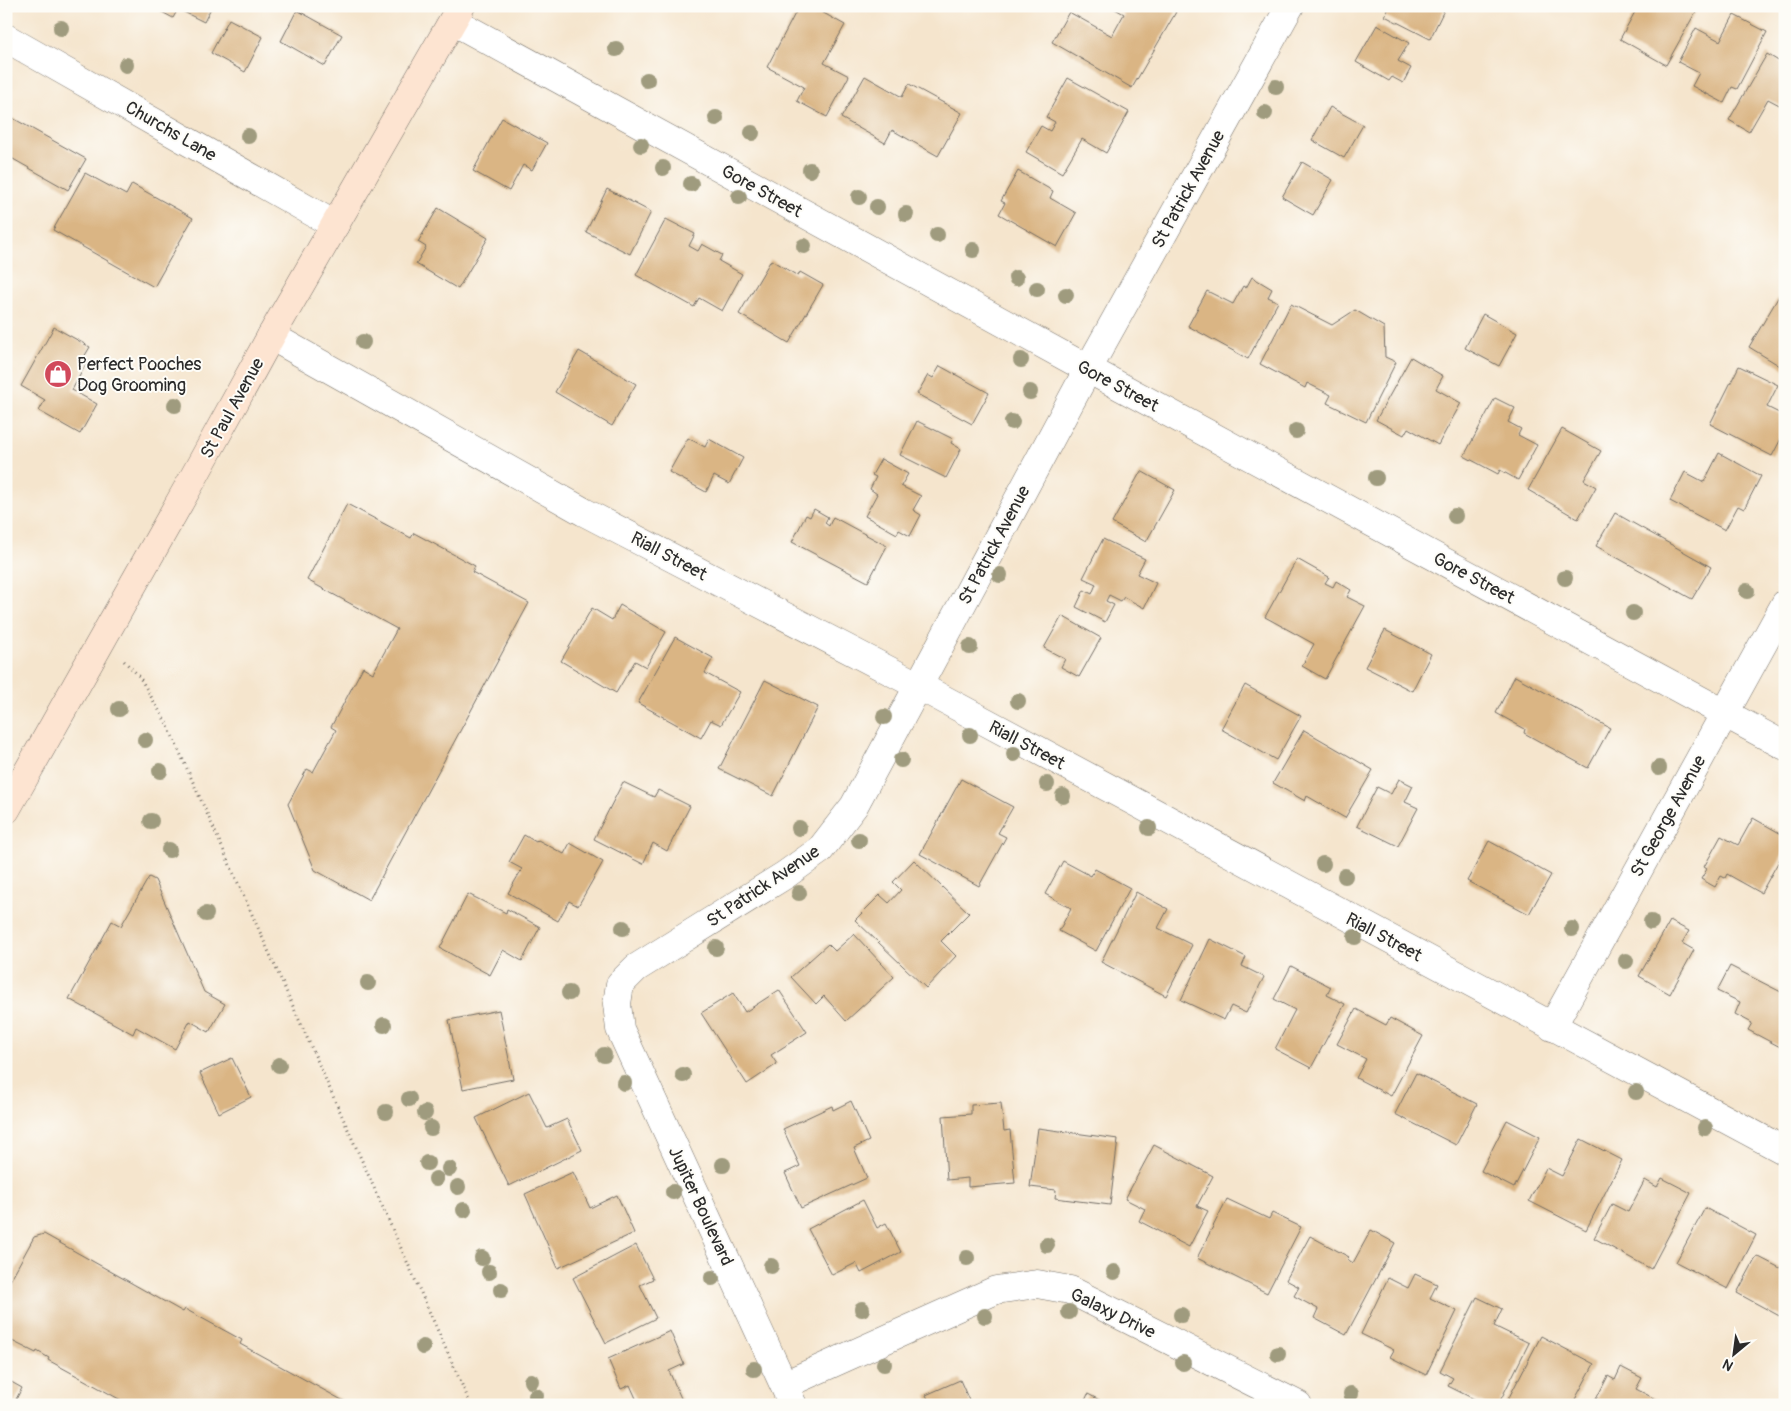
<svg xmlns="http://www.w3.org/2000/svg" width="1791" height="1411" font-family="Pangolin,sans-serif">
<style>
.building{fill:#dab584}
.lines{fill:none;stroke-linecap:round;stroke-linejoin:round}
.minor-casing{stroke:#726c64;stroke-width:29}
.tertiary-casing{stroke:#726c64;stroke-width:29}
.secondary-casing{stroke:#726c64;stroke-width:29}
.path{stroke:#726c64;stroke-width:3;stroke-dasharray:1 4;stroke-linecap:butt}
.minor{stroke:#fff;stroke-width:28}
.tertiary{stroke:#fff;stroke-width:28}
.secondary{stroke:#fde4d1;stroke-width:28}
.tree{fill:#9f9b7e}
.labels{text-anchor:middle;stroke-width:4;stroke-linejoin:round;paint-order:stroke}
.street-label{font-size:18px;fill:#2b2b2b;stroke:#fdfcf7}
.poi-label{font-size:18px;fill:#2b2b2b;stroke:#fdfcf7;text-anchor:start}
</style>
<rect width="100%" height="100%" fill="#fdfcf7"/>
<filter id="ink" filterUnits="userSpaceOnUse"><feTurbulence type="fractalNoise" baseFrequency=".02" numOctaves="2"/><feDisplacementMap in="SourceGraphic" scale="10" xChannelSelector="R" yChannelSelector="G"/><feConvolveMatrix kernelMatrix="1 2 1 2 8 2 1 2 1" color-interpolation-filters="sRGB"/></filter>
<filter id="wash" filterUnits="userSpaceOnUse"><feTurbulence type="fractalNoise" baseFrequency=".0096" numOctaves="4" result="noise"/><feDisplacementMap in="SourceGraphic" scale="20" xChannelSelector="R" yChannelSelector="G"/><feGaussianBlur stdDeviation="1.12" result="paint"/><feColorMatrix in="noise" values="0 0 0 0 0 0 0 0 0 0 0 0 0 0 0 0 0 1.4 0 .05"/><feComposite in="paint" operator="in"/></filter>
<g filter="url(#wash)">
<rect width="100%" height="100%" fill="#f5e5cd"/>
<g id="blocks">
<!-- building -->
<path class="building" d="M151,6H212L204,22L178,9L173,18Z
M799,6H811L845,25L824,63L849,76L827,117L797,101L804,87L767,67Z
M1110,6H1166L1176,12L1132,88L1052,42L1069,12L1112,36L1124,14Z
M1390,6H1446L1430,39L1385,16Z
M1630,6H1699L1666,65L1620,39L1636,10Z
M297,10L342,35L325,66L281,41Z
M1734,15L1767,32L1737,89L1732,87L1724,103L1692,86L1699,73L1678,62L1696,28L1720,41Z
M229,19L263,37L245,72L211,53Z
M1377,25L1409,43L1398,61L1411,68L1403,83L1392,77L1389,81L1356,62Z
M1767,54L1785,65V108L1768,99L1749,132L1729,120Z
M865,76L902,97L909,84L962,113L938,156L892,130L885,143L841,118Z
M1068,78L1129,112L1106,153L1082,139L1062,173L1026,152L1041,126L1050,131L1055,122L1046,117Z
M1330,107L1363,125L1344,158L1312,140Z
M9,116L86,159L68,190L6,155V121Z
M502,118L547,143L532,170L523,165L509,191L473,171Z
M1302,162L1333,180L1313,215L1282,197Z
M1018,171L1053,191L1050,198L1076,213L1057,247L999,214L1005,203L1001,201Z
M85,173L126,195L132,184L193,218L154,287L53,230Z
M607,189L651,212L630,254L586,232Z
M438,208L488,238L458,289L416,264L426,247L418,242Z
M666,219L695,234L689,246L698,251L702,244L722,255L719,261L742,274L722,311L699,298L694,307L636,275Z
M771,260L798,276L800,272L823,285L789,343L739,314Z
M1252,277L1272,289L1268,297L1278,302L1248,359L1188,326L1207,291L1233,304L1243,286L1246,288Z
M1782,291L1785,292V369L1749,347Z
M1291,304L1332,325L1355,310L1384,327L1385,357L1396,362L1366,422L1327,403L1331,395L1307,383L1305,388L1260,364Z
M1483,314L1517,333L1499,366L1465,348Z
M54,327L90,347L81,362L86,364L72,390L97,404L80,434L39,411L45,400L21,386Z
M579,351L636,384L612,426L555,392Z
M1411,357L1443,376L1436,389L1461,403L1438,445L1408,428L1404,435L1376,420Z
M940,366L989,393L972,424L917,394L928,375L933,378Z
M1739,366L1778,385L1767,407L1785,416V431L1772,456L1710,424Z
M1495,398L1515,408L1508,422L1521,429L1518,435L1537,445L1518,480L1500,470L1498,474L1464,456Z
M917,421L953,439L951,443L961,449L946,478L900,455Z
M1562,429L1601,451L1584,480L1596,487L1578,519L1528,490Z
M688,438L705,447L709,439L743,458L729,484L714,476L706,492L669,472Z
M1719,453L1761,476L1744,509L1738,506L1725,530L1670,501L1685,472L1704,482Z
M881,459L908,474L901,486L921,496L913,510L921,515L910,536L899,530L897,534L865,516L877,494L870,489L876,477L872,475Z
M1141,471L1175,490L1146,542L1112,523Z
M347,504L411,538L414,533L475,566L472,572L529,603L369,900L315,870L288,804L307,769L313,772L336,730L331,727L363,667L373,673L397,629L307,580Z
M814,509L828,517L825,523L829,526L833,517L887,546L868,582L792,542L806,515L810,517Z
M1615,513L1711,567L1692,599L1596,546Z
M1103,539L1145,559L1137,574L1156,583L1144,608L1124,597L1121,601L1109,595L1106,601L1114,605L1105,622L1076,607L1084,590L1092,594L1096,584L1083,578Z
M1297,559L1329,577L1325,583L1333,587L1336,581L1351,590L1347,597L1365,606L1325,679L1302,666L1314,644L1265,617Z
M620,605L666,632L646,667L635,661L616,693L561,661L592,608L612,620Z
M1062,616L1101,638L1079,677L1061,667L1065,659L1044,648Z
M1385,630L1431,654L1412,691L1365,667Z
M675,637L713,658L705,673L740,692L721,725L711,720L701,738L638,703Z
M1515,676L1610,728L1588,768L1524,733L1525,729L1496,713Z
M765,680L818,707L773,796L719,769Z
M1245,685L1301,716L1276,760L1221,729Z
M1304,730L1373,770L1345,818L1307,796L1305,801L1273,783Z
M961,779L1013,807L998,833L1006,837L979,886L920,854Z
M1399,779L1413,786L1405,802L1418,808L1398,846L1357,826L1377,787L1391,794Z
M623,782L654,797L658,790L690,806L667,851L653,843L643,864L594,839Z
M1753,818L1785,836V850L1761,893L1727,874L1725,878L1721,876L1715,887L1701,879L1707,869L1704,867L1721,836L1738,845Z
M524,835L536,842L538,840L564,854L570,843L603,862L578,906L569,901L558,921L508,893L522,869L509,862Z
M1489,841L1551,875L1529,914L1467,881Z
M914,860L969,913L941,941L956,956L926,988L855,920L880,895L889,903L901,890L893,882Z
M1063,861L1091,876L1095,869L1130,888L1096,951L1059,931L1071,908L1045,894Z
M149,877L155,880L204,992L225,1004L209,1032L190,1021L175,1049L136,1027L133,1034L69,999L112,921L121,926Z
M1136,892L1168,909L1158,928L1192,945L1166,996L1101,962Z
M468,894L506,913L507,909L540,927L522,961L503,950L490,975L440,948Z
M1670,921L1689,931L1682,943L1694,950L1670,994L1639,976Z
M854,934L894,977L846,1021L824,996L816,1004L791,977L828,944L835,951Z
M1210,939L1246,957L1242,966L1264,977L1246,1013L1231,1006L1224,1020L1181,1000Z
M1291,966L1331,987L1327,995L1345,1004L1311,1068L1275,1049L1295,1010L1274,999Z
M1730,966L1785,994L1784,1049L1748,1030L1752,1023L1735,1014L1740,1002L1717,991Z
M779,990L807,1032L771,1055L777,1064L747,1084L701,1013L733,993L745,1012Z
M1356,1009L1386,1025L1390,1018L1423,1036L1391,1096L1356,1078L1366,1059L1337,1044Z
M499,1010L513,1079L463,1089L449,1020Z
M232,1058L251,1097L219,1113L200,1073Z
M1416,1073L1477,1104L1456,1145L1395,1114Z
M529,1092L547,1128L567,1119L582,1150L509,1186L476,1118Z
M851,1101L869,1141L854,1148L867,1178L801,1208L785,1173L800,1166L783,1129L832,1106L833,1110Z
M1001,1103L1004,1131L1010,1130L1015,1183L968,1187V1178L947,1180L943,1116L971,1114V1105Z
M1507,1120L1540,1137L1514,1188L1481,1171Z
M1038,1128L1118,1139L1110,1205L1055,1198L1056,1190L1030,1187Z
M1581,1139L1622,1160L1586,1230L1529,1201L1546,1168L1562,1176Z
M1154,1145L1213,1176L1197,1206L1208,1211L1189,1247L1139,1221L1145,1209L1125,1199Z
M573,1172L590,1208L617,1195L634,1233L558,1268L525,1194Z
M1662,1178L1691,1193L1651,1269L1594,1238L1612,1204L1628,1212L1645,1180L1657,1187Z
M1227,1199L1269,1219L1272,1213L1301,1227L1267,1293L1197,1258Z
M863,1200L877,1228L886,1223L901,1252L861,1273L856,1263L832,1275L808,1229Z
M1705,1208L1756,1235L1728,1289L1676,1262Z
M1371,1230L1395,1243L1346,1335L1314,1318L1318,1309L1294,1296L1299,1287L1286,1280L1310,1236L1349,1257L1347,1259L1353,1263Z
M44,1234L183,1312L185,1309L242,1340L240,1344L351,1405H130L48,1360L49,1358L37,1351L36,1353L6,1338V1288L34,1237Z
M636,1245L653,1279L640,1285L656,1318L606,1343L573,1278Z
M1757,1256L1780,1268L1785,1259V1319L1737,1293Z
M1415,1274L1437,1284L1430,1298L1457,1311L1426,1375L1390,1357L1394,1350L1361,1334L1388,1278L1408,1288Z
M1477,1297L1502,1309L1494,1326L1529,1343L1498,1405H1486L1448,1386L1453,1378L1440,1371Z
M670,1331L684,1364L669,1371L684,1405H639L630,1385L621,1389L608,1359Z
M1541,1336L1594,1364L1572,1405H1505Z
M1621,1367L1642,1378L1636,1389L1661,1402L1660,1405H1593L1608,1376L1615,1380Z
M6,1379L22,1388L13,1405H6Z
M960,1380L971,1405H931L926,1395Z
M1088,1394L1109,1405H1083Z"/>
</g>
</g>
<g filter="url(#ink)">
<use href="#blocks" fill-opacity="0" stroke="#726c64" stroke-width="1"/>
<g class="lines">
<!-- minor casing -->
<g class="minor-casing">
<path id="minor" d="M453,21L1088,369L1785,746
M1552,1027L1785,604
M784,1385L996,1290L1037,1284L1070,1290L1298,1405
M793,1405L620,1029L617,1004L620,984L636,968L785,875L820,850L854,806L1088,369L1290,6"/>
</g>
<!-- tertiary casing -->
<g class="tertiary-casing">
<path id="tertiary" d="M6,38L335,225
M271,336L584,512L919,686L1785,1151"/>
</g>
<!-- secondary casing -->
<g class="secondary-casing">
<path id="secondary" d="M6,810L191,482L271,336L461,6"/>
</g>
<!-- path -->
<path class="path" d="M124,661L139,676L167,724L471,1405"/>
<!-- minor -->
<use href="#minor" class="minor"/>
<!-- tertiary -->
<use href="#tertiary" class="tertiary"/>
<!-- secondary -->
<use href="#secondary" class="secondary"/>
</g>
<!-- trees -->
<g class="tree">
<circle cx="61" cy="28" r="8"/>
<circle cx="616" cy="49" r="8"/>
<circle cx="126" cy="65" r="8"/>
<circle cx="647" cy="80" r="8"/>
<circle cx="1276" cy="87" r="8"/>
<circle cx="1265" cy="113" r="8"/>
<circle cx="716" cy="118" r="8"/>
<circle cx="752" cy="133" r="8"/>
<circle cx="248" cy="136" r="8"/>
<circle cx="641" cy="145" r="8"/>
<circle cx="663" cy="168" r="8"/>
<circle cx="810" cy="170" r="8"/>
<circle cx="691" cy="184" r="8"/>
<circle cx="739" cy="197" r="8"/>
<circle cx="859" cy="197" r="8"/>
<circle cx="877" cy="207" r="8"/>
<circle cx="906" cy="214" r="8"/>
<circle cx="937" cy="235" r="8"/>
<circle cx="804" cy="246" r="8"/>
<circle cx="973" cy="250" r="8"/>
<circle cx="1016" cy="278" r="8"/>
<circle cx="1037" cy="289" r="8"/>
<circle cx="1066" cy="295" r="8"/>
<circle cx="363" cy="342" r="8"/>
<circle cx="1021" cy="360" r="8"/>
<circle cx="1030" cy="392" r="8"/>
<circle cx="175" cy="405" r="8"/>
<circle cx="1012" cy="422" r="8"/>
<circle cx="1296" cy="431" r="8"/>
<circle cx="1376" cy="478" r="8"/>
<circle cx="1455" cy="516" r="8"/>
<circle cx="1000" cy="575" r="8"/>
<circle cx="1565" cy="578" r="8"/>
<circle cx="1747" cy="591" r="8"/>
<circle cx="1633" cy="613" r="8"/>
<circle cx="970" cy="647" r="8"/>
<circle cx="1018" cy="701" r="8"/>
<circle cx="119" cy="709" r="8"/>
<circle cx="884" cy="717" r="8"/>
<circle cx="970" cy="735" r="8"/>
<circle cx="145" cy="740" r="8"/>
<circle cx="1014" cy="754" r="8"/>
<circle cx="901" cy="760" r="8"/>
<circle cx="1659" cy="768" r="8"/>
<circle cx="160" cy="771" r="8"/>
<circle cx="1047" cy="784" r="8"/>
<circle cx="1063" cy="796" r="8"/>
<circle cx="151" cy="821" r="8"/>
<circle cx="799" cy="828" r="8"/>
<circle cx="1149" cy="828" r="8"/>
<circle cx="859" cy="840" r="8"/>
<circle cx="169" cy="850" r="8"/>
<circle cx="1323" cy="864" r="8"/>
<circle cx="1345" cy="876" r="8"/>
<circle cx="799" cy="893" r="8"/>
<circle cx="206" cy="914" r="8"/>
<circle cx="1651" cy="922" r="8"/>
<circle cx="623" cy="928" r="8"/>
<circle cx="1572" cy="929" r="8"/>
<circle cx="1355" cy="937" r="8"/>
<circle cx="716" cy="948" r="8"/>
<circle cx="1626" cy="961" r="8"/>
<circle cx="368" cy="983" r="8"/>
<circle cx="569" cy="993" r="8"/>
<circle cx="384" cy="1025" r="8"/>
<circle cx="604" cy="1055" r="8"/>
<circle cx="279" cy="1065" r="8"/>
<circle cx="683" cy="1075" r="8"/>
<circle cx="624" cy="1083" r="8"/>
<circle cx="1636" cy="1092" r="8"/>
<circle cx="409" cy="1099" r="8"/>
<circle cx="386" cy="1112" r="8"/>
<circle cx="425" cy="1113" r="8"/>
<circle cx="431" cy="1128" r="8"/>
<circle cx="1705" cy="1128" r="8"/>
<circle cx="427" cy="1163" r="8"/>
<circle cx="723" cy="1165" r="8"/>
<circle cx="449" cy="1169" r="8"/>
<circle cx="436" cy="1179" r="8"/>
<circle cx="458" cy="1187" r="8"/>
<circle cx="673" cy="1192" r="8"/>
<circle cx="464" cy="1210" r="8"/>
<circle cx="1047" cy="1245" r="8"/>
<circle cx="482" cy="1258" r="8"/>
<circle cx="967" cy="1258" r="8"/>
<circle cx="771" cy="1266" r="8"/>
<circle cx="489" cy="1272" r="8"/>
<circle cx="1114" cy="1272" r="8"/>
<circle cx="712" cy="1278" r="8"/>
<circle cx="501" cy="1290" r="8"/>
<circle cx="862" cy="1309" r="8"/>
<circle cx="1069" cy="1312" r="8"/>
<circle cx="1181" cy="1315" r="8"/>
<circle cx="985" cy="1316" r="8"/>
<circle cx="423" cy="1347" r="8"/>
<circle cx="1278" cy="1354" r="8"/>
<circle cx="1183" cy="1363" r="8"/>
<circle cx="884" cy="1364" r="8"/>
<circle cx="754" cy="1369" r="8"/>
<circle cx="531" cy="1381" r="8"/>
<circle cx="1351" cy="1394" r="8"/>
<circle cx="536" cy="1396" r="8"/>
</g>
</g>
<!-- icons -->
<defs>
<g id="shop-disc" transform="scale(1.4375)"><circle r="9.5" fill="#d1495b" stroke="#fdfcf7"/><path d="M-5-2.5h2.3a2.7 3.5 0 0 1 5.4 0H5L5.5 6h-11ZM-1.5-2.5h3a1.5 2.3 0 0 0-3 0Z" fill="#fff"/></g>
</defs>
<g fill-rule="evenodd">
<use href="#shop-disc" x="58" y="374"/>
</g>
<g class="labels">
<!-- street labels -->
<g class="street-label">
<text transform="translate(171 131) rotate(30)" y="6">Churchs Lane</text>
<text transform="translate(1188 189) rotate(-61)" y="6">St Patrick Avenue</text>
<text transform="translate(762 191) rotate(29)" y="6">Gore Street</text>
<text transform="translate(1118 386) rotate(28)" y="6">Gore Street</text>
<text transform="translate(232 408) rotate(-61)" y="6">St Paul Avenue</text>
<text transform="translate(994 545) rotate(-62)" y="6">St Patrick Avenue</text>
<text transform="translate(669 556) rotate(28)" y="6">Riall Street</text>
<text transform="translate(1474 578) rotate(28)" y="6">Gore Street</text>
<text transform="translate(1027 745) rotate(28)" y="6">Riall Street</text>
<text transform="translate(1668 816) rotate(-61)" y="6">St George Avenue</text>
<text transform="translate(763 886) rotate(-34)" y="6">St Patrick Avenue</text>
<text transform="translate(1384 937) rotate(28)" y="6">Riall Street</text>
<text transform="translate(701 1206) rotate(65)" y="6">Jupiter Boulevard</text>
<text transform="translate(1113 1313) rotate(26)" y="6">Galaxy Drive</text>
</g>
<!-- poi labels -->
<g class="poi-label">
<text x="77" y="370">Perfect Pooches<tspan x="77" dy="21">Dog Grooming</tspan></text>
</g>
</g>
<!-- margin -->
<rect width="1791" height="1411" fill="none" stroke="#fdfcf7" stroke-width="25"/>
<!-- north arrow -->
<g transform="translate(1734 1354) rotate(209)" stroke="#fdfcf7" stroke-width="4" paint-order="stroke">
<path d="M0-4L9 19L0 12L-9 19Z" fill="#2b2b2b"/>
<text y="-8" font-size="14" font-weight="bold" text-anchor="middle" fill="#2b2b2b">N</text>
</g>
</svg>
